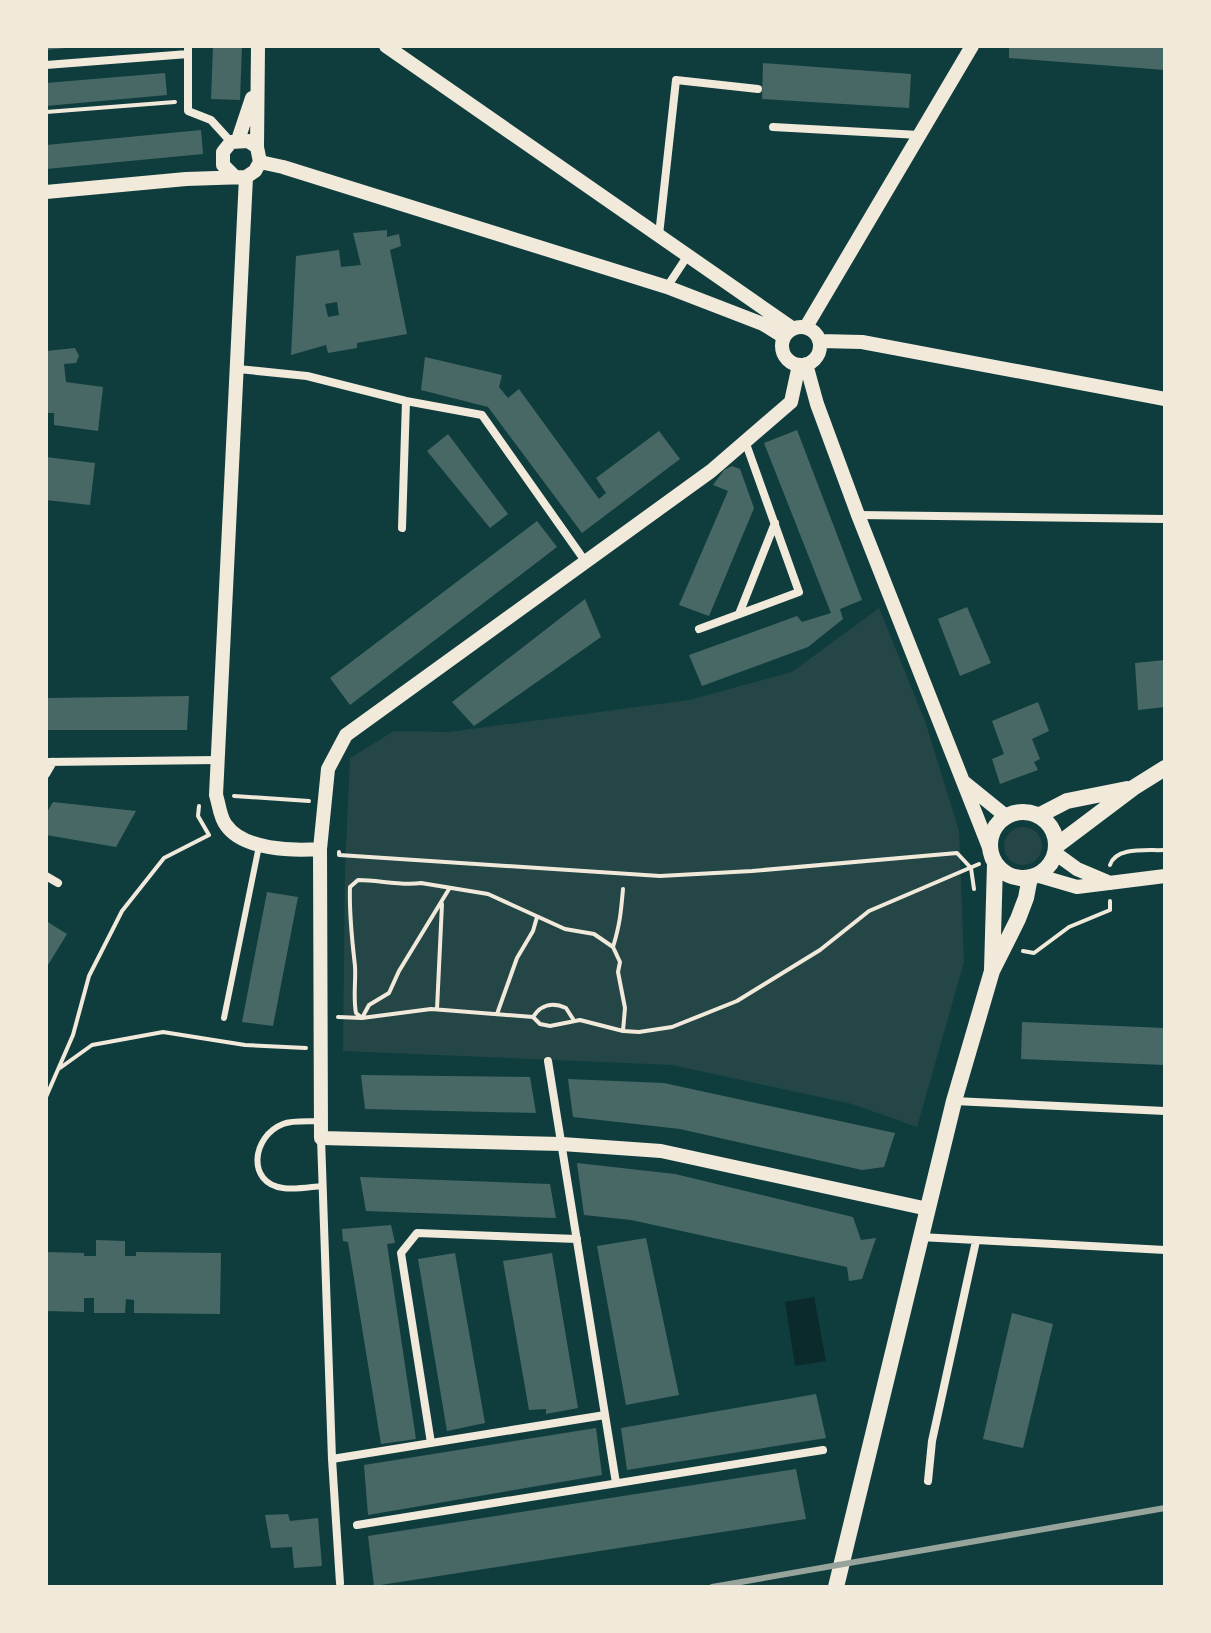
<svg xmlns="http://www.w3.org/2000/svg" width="1211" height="1633" font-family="'Titillium Web',sans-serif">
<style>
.green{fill:#244646}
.water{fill:#0a2a2b}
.building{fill:#486865;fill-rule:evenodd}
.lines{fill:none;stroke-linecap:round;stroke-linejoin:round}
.path{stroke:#f1e9da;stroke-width:4}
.service{stroke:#f1e9da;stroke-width:6}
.minor{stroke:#f1e9da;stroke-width:8}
.tertiary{stroke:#f1e9da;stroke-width:14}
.secondary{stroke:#f1e9da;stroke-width:16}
.rail{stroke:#97a49c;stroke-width:6}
</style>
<rect width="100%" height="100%" fill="#0f3d3e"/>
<!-- green -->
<path class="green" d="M879,608L925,721L959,831L964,962L917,1127L852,1104L672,1065L343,1051L345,872L350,758L394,731L449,732L689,700L792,672Z
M1004 846a19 19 0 1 1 38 0a19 19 0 1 1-38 0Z"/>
<!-- water -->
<path class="water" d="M814,1297L826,1361L795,1366L785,1302Z"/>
<!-- building -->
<path class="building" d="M46,46H66V48L46,50Z
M213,46H242L240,100L211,99Z
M1009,46H1165V70L1009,58Z
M763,63L911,74L909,108L762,99Z
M165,73L167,95L46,106V83Z
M201,130L203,154L46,169V145Z
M387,230V237L399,234L401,246L390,250L407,334L357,343V348L328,353L326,345L291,355L296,256L339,250L341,267L361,265L353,233ZM337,302L339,315L328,317L325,304Z
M75,348L79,356L76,363L64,364L66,382L103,387L98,431L54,425V413H46V351Z
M425,357L502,375L499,387L508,398L519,389L599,499L606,493L596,478L659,431L680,459L582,533L488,407L421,390Z
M797,430L862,600L840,609L843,619L808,647L702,686L689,655L797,616L802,622L831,613L764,443Z
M448,434L508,514L490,528L427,451Z
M46,457L95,463L90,505L46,500Z
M732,466L740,469L754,508L709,616L679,605L728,491L713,485L724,470Z
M537,521L557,547L350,705L330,678Z
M585,599L601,637L474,726L452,702Z
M967,607L991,663L960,676L938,619Z
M1165,660V707L1138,710L1135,663Z
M189,696L187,730H46V698Z
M1038,702L1049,731L1032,739L1040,759L1034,762L1038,770L1000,784L992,759L1004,754L992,721Z
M53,802L136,811L116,847L46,835V814Z
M267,892L298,897L273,1026L242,1022Z
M46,921L67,934L48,965L46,964Z
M1022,1022L1165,1028V1065L1021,1059Z
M361,1075L530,1077L536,1113L365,1109Z
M568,1079L664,1083L895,1133L884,1167L862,1170L680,1129L573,1117Z
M577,1163L675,1174L853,1217L861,1240L876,1238L862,1279L849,1281L847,1267L631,1220L584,1215Z
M360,1177L550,1184L556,1218L366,1211Z
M391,1225L395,1243L387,1244L416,1439L381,1444L348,1242L343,1241L342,1229Z
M646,1238L679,1395L626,1405L597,1246Z
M96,1240L125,1241V1256H136V1252L221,1253L220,1314L134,1313V1300L126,1299L125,1313H94V1298H84V1312L46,1311V1252L84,1253V1256H96Z
M455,1253L485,1423L447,1431L418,1259Z
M552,1253L578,1408L546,1414V1409L529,1410L503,1261Z
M1012,1313L1053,1324L1023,1448L983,1439Z
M816,1394L826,1438L627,1470L621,1428Z
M596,1428L602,1475L368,1515L364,1465Z
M796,1469L806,1519L374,1586L368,1536Z
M288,1514L290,1521L318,1518L322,1566L294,1568L292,1547L271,1548L265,1515Z"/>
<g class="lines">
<!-- path -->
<path class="path" d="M46,112L175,102
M234,796L309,801
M339,852V855L660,876L752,871L957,853L971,868L974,889
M1110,865C1116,846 1148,851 1165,850
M449,889L399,971L389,993L369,1005L362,1018L356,1013C353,997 356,982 355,966C352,939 349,915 350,887L358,880C379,880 401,886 421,883L488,894L565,929L594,934L613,947L620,962L618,972L625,1008L623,1031
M613,947C620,924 621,912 623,889
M1023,951L1034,953L1069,927L1110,910V901
M437,1009L442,904
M497,1014L517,958L533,931L537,917
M338,1017L362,1018L431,1009L533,1017L540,1024L550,1026L580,1020L623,1031L639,1032L672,1027L737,1001L820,950L869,911L979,864
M533,1017C541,1004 553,1002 566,1008L573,1019
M60,1068L92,1045L163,1032L245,1045L306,1048
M46,1097L73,1035L89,976L122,911L164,858L209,835L198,816L199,806"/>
<!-- service -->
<path class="service" d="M224,1018L259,846
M321,1121C310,1122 293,1120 283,1124C252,1136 246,1183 283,1188C295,1190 310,1187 322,1186"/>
<!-- minor -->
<path class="minor" d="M188,46V111L211,120L231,142
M46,65L188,54
M773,127L919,135
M659,235L676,80L758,89
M667,287L688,255
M238,369L307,376L406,401L482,415L585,561
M858,515L1165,519
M402,528L406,401
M739,614L775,523
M699,629L799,592L745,441
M46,762L218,760
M46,774L53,762
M46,876L58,883
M548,1061L616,1483
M954,1101L1165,1111
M321,1138L332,1459L340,1583
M920,1237L1165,1250
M431,1443L401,1253L417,1233L577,1239
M332,1459L605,1415
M928,1481L932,1441L976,1241
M357,1525L823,1450"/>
<!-- tertiary -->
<path class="tertiary" d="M386,46L792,328
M238,140L252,98
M257,147L258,46
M260,162L283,167L667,287L763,324L784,337
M246,177L216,795C219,804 220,818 226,825C243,850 293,851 320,849
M46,192L186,179L246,177L255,171L260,162L257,147L248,141L231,142L223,152V165L234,176
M806,327L972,46
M782 346a19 19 0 1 1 38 0a19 19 0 1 1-38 0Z
M820,341L862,342L1165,399
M806,364L817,404L858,515L990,850
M799,365L791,402L711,471L346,735L328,769L320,849L321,1138L562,1144L661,1151L928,1209
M965,783L1007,817
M1055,853L1077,869L1110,883
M1036,875L1077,887L1165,876"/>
<!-- secondary -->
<path class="secondary" d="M990 845a33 33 0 1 1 66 0a33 33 0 1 1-66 0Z
M1038,816L1067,801L1127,789
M1056,846L1133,788L1165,768
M992,970L995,864
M836,1587L954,1101L992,971L1018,919L1026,898L1030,877"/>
<!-- rail -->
<path class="rail" d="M712,1587L1165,1508"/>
</g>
<!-- border -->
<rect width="1211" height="1633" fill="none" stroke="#f1e9da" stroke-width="96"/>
</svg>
